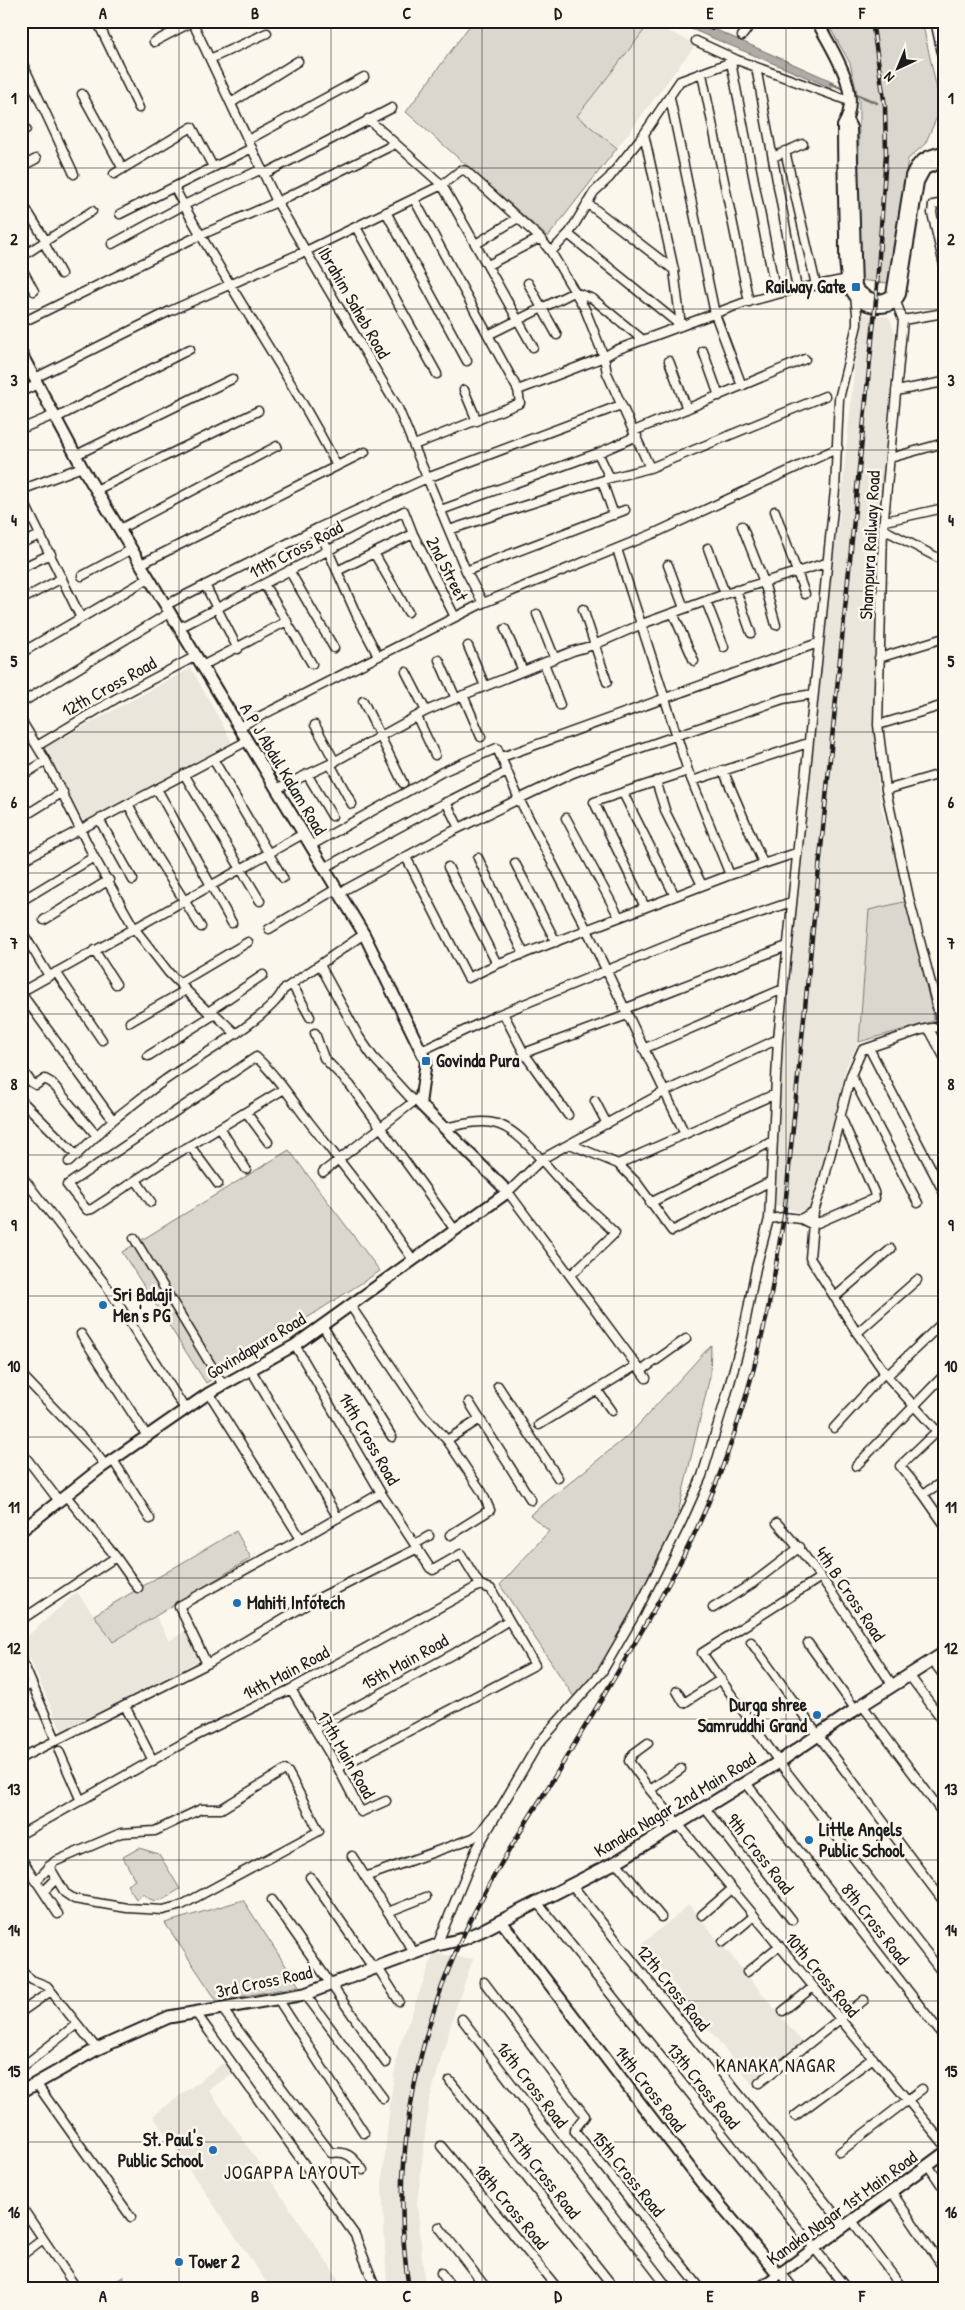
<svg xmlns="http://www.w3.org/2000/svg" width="965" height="2310" font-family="'Patrick Hand',sans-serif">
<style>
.built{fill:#eae6dc}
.green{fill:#dad7ce;stroke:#7b7a75}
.water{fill:#afaca5;stroke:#74726e}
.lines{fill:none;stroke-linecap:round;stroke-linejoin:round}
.stream{stroke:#74726e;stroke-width:2.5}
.minor-casing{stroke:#1c1c1c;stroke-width:11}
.tertiary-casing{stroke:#1c1c1c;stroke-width:14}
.secondary-casing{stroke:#1c1c1c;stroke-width:15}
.minor{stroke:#fbf7ec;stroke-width:8}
.tertiary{stroke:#fbf7ec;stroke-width:10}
.secondary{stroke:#fbf7ec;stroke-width:11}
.rail-casing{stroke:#1c1c1c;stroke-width:4.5}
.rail{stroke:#fbf7ec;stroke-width:2.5;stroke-dasharray:8;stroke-linecap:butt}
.grid{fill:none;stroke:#1c1c1c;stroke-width:1;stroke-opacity:0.55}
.poi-dot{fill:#1f6fb2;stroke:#fbf7ec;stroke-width:2}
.labels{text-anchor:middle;stroke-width:5;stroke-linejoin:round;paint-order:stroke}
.poi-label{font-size:18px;font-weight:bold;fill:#1c1c1c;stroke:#fbf7ec;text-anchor:start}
.street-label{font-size:18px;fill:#1c1c1c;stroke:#fbf7ec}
.neighbourhood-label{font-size:19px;letter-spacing:1px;fill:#1c1c1c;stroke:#fbf7ec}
.neatline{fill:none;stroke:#1c1c1c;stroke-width:2}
.grid-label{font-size:16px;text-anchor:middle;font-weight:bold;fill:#1c1c1c}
</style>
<rect width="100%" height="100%" fill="#fbf7ec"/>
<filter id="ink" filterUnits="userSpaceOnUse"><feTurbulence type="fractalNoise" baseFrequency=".02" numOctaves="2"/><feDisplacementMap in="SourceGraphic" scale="10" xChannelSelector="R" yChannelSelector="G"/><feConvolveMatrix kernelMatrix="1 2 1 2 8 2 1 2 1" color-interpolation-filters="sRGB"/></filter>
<g filter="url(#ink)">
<!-- built -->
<path class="built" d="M650,23L696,44L617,148L577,116Z
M860,313L889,317L895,333L883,470L876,612L874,747L881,807L908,901L869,911L859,1042L847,1065L811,1215L776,1205L782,1049L822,625L839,520Z
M191,668L232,742L84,822L44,748Z
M77,1592L113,1641L156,1616L169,1641L185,1631L200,1660L62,1732L22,1641Z
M689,1905L803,2043L752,2084L642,1944Z
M434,1953L473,1959L455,2010L429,2102L417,2203L425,2289H387L382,2183L390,2103L398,2050Z
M226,2061L234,2072L209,2090L345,2289H271L153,2116Z"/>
<!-- green -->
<path class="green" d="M473,21H647L650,23L577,116L617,148L548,237L406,112Z
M826,21H922L941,108L925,144L908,159L888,283L858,280L859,102L850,63Z
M908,901L934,1021L859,1042L869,910Z
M289,1150L380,1271L206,1383L122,1252Z
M711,1345L710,1376L675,1526L609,1658L574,1697L500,1585L549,1531L530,1515L630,1434Z
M236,1531L251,1558L113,1642L94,1615Z
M139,1848L159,1854L180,1889C168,1896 155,1908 144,1894L136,1899L127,1885L135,1880L123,1857Z
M243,1900L299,1986L217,2001L165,1923Z
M124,2276L122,2289H104Z"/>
<!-- water -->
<path class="water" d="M672,21H696L834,82L832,88Z"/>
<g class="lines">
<!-- stream -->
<path class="stream" d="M830,83L846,90
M851,92L877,103"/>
<!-- minor casing -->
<g class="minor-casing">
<path id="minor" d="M97,21L139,108
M192,21L277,202L398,408L466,571L483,603
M935,21L944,62
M711,25L714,21
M742,36L753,21
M696,41L737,60
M154,42L194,21
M210,59L267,33
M21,60L74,174
M731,62L776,294
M756,67L797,289
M702,74L749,302
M82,94L123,169
M670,98L715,314L742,386
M231,103L298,61
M21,131L26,129
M644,134L674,270L681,326
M248,140L364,77
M252,148L174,187C224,283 288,370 337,466
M785,151L816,285
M773,157L803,144
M21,167L36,159
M114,174L192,127L213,167
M264,174L392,108
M414,199L518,390L520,403L414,445
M21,201L46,241
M587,203L674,270
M944,203L933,205L932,213L944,265
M386,212L467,361
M120,214L174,187
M356,227L437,374
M568,234L681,326
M44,243L61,274
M112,244L184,205L262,169
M476,244L518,218
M21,257L92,211
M488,265L540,238
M21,267L34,291
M528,283L557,335
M896,302L903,320L883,529L878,725L886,790L909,898L942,1026
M903,320L944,313
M21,323L194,238L277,202L395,144
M488,335L574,292L593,299L643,340
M533,347L442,185L461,170L466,171L540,238L551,252
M703,351L719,396
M669,361L687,409
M35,378L170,311L306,251L442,185L368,119
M464,390L477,421
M518,390L604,357L585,309L551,252L570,232L594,192L609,178L644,134L680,81L737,60L849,101
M896,391L944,382
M21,392L38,384
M825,396L650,468L607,373L604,357L616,350L743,303L797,289L848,279
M56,418L190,349
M21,429L54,415
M634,431L805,359
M76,455L232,379
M890,458L944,443
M610,478L650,468
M602,481L614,515
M21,490L82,467
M96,490L258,411
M21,496L81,618L21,653
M441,510L598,453L637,436
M775,511L805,594
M885,521L944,508
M742,526L764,582L776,625
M318,528L357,616L378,656
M120,529L277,446
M883,529L944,561
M449,530L610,478L598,453
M21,543L41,535
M708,548L725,594
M617,549L688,771L730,875L796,853
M374,553L408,612
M141,564L365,452
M668,565L684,608
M21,568L51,554
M289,570L334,648
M337,571L413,534
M466,571L625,510
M82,576L132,549
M264,584L312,664
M205,585L238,649
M736,590L751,633
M23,599L62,578
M706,601L724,647
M166,605L318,528L427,478L621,405
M583,609L607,682
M673,613L694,661
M537,614L555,659
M81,618L149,578
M179,628L404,511L413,534L455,617
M505,629L523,671
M468,646L485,686
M879,658L944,638
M439,660L456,699
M544,663L560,705
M202,666L287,621
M406,672L426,711
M463,695L481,737
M363,701L403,783
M21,703L169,613
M417,717L435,755
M21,720L46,761L94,857L134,928L169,973L208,1012L215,1014L236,1034
M315,725L335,762
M878,725L944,705
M239,727L483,603L655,533L838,448
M37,746L117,698L196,656
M502,757L818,643
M213,759L283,878
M330,764L352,804
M723,770L763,863
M184,774L260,901
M307,774L332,816
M21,776L46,761
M656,781L666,813L702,885
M692,781L808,743
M157,789L232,923
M276,789L330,764L426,711L471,692L573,651L594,645L642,624L725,594L826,563
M886,790L944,773
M623,793L675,896
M446,802L459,828
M128,804L156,856L201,927
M21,818L63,792
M566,818L619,917
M99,819L133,880
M310,846L442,772L497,748L519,799L453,831L339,893
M406,857L468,978L497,964
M478,858L524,954
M21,861L247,741
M515,863L556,942
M448,867L497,964L730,875
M324,868L431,810L507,772
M21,901L94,857
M645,907L594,802L688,771
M44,920L109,880
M269,929L336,889
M23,933L49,976
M94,950L116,984
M320,965L359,1037L373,1057L414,1102
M56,972L102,1040
M179,983L248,942
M292,984L310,1017
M21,992L303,834
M21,993L113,1120L69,1162
M624,1009L787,946
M208,1012L263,975
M503,1013L524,1053L568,1115
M130,1022L186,990
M929,1029L944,1057
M315,1033L324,1058L350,1085L455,1230
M869,1048L944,1193
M643,1049L783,989
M421,1051L495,1016L681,940L791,902
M524,1053L627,1015
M148,1056L215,1014
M21,1068L31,1082L36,1085L45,1079L52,1083L97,1136
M851,1075L918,1203
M284,1089L163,1162L92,1209L87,1210L67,1185L256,1057C277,1076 292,1100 309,1122C345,1168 381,1212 413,1260
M22,1101L77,1156
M595,1101L607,1124
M246,1112L268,1142
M113,1120C130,1107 147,1093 165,1080C191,1061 272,1017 283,990L364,934
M220,1128L246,1169
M444,1128C460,1125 477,1120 493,1123C519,1127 547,1168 565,1186C581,1202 599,1217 615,1233L571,1275
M685,1134L587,930L519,799L573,773L620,755L783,699L813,694
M570,1144L618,1164L775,1094
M190,1146L218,1184
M618,1164L637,1183L672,1231L771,1181
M323,1172L417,1099
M21,1175L108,1288L185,1409
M136,1180L151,1202
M650,1203L773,1141
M814,1211L801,1219L813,1225L875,1198L874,1192L840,1115
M801,1219L784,1217L769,1219L778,1039L835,490L839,399L857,325V313L855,297
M134,1238L223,1385
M835,1297L891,1249
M350,1305L424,1415L447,1440L482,1492L490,1510L450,1535
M322,1325L392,1437
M857,1333L917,1280
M81,1334L147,1436
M251,1370L338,1518
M641,1371L686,1339
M21,1374L92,1448L105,1465
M887,1376L941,1324
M646,1378L508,1192L542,1159L664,1092L778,1039
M498,1386L558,1478
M597,1390L612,1411
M469,1402L531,1500
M539,1425L637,1365
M944,1427L937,1431L900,1466L923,1494L944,1524
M834,1428L885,1372
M937,1431L887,1376L857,1333L810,1258L814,1211L823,1184L851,1075L862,1050L921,1030L944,1026
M447,1440L480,1419
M21,1451L59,1501
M113,1460L150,1519
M856,1466L944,1375
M923,1494L944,1481
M777,1523C822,1572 856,1630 893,1686
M301,1539L381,1493
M415,1544L429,1536
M116,1557L138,1588
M821,1577L702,1653L779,1762L944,1975
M713,1608L753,1583L800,1547
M21,1620L116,1557L66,1496
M751,1642L818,1735L944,1902
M808,1643L856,1710
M21,1658L56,1740
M932,1660L944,1676
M207,1664L311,1602L418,1548
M909,1675L944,1722
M21,1689L32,1684
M291,1689L338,1768L361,1812L386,1801
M677,1691L684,1703L721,1679
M862,1705L944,1815
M125,1706L153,1761
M315,1729L455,1653L509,1620
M648,1743L633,1754L629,1761L650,1790L944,2144
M59,1751L81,1801
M21,1758L207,1664L179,1606L301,1539L209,1393
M338,1768L535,1665L491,1589L480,1585
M746,1783L944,2037
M650,1790L681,1769
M704,1807L792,1920
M21,1834L194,1737L291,1689L480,1585L461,1554L433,1570L430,1568L381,1493L295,1345
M352,1856L415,1954
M21,1858L58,1914
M616,1862L661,1917
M310,1877L374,1969
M365,1877L473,1838C486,1831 487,1817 500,1810
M37,1880L54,1862L121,1833L155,1831L201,1809H221L285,1770L288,1772L319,1831L182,1905L163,1910L127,1908L74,1899L65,1893L49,1866
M572,1885L845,2227
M44,1891L56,1879
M272,1900L386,2063
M536,1901L847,2289
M388,1912L426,1897
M702,1915L732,1889
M723,1942L754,1916
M437,1945L476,1850L538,1744L602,1672L636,1613L682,1521L702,1476L725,1401L742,1339L756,1268L769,1219
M378,1968L399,2001
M21,1971L32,1980L47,1986L97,2049
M747,1972L779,1946
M484,1982L585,2116L574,2130L701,2289
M305,1994L383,2098
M278,1999L364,2133
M223,2010L331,2153C348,2150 353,2158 363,2170
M783,2011L813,1987
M21,2012L51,1991
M196,2013L355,2235L376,2289
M462,2019L669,2289
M21,2068L77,2024
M450,2081L615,2289
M36,2083L131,2217
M759,2083L864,2000
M795,2116L873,2058
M441,2146L558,2289
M840,2152L922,2089
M928,2165L944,2189
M891,2191L944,2269
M21,2206L77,2289
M853,2222L903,2289
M439,2227L487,2289
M21,2256L43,2239
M441,2273L453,2289
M781,2273L794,2289"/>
</g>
<!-- tertiary casing -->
<g class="tertiary-casing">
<path id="tertiary" d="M817,21C832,51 864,93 843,126C843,162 844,198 845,234C845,250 844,272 850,287C854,299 866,308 879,307C890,307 895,304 900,294L918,182L925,169L944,161
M847,120L851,128L856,287C865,299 880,304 892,295L911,176C917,160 928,155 944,152
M21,353L82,467L364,934L426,1061L420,1104L508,1192L295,1345L209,1393L98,1470L21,1531
M501,1921L700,2181L778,2274
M759,2289L944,2153"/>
</g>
<!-- secondary casing -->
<g class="secondary-casing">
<path id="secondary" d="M21,2092L97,2049L169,2017L305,1994L437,1945L463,1939L481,1931L616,1862L779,1762L862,1705L944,1653"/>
</g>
<!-- minor -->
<use href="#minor" class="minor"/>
<!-- tertiary -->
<use href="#tertiary" class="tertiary"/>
<!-- secondary -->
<use href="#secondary" class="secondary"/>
<!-- rail casing -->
<g class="rail-casing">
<path id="rail" d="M409,2289C388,2155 419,2014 483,1896C503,1858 526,1822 549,1786C595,1710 642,1634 684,1555C722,1481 749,1395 767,1314C774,1282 778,1249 784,1217L876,300L886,154L885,106L872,21"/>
</g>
<!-- rail -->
<use href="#rail" class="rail"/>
</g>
</g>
<!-- grid -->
<path class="grid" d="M179,21V2289M331,21V2289M482,21V2289M634,21V2289M786,21V2289M21,168H944M21,309H944M21,450H944M21,591H944M21,732H944M21,873H944M21,1014H944M21,1155H944M21,1296H944M21,1437H944M21,1578H944M21,1719H944M21,1860H944M21,2001H944M21,2142H944"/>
<!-- markers -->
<g class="poi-dot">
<rect x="851" y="282" width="10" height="10" rx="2.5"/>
<rect x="421" y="1056" width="10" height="10" rx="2.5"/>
<circle cx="103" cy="1305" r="5"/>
<circle cx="237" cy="1603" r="5"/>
<circle cx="817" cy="1715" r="5"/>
<circle cx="809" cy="1840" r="5"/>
<circle cx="213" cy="2150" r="5"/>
<circle cx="179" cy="2262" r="5"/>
</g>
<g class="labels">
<!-- poi labels -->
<g class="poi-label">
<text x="846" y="293" text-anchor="end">Railway Gate</text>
<text x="436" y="1067">Govinda Pura</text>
<text x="113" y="1301">Sri Balaji<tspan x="113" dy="21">Men's PG</tspan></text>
<text x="247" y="1609">Mahiti Infotech</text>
<text x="807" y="1711" text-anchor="end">Durga shree<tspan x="807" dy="21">Samruddhi Grand</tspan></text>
<text x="819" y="1836">Little Angels<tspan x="819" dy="21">Public School</tspan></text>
<text x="203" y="2146" text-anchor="end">St. Paul's<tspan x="203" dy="21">Public School</tspan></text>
<text x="189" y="2268">Tower 2</text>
</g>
<!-- street labels -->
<g class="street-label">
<text transform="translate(354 303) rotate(60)" y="6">Ibrahim Saheb Road</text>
<text transform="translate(870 545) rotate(-87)" y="6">Shampura Railway Road</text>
<text transform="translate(296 550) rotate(-28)" y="6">11th Cross Road</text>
<text transform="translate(447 569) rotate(63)" y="6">2nd Street</text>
<text transform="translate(109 687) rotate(-29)" y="6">12th Cross Road</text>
<text transform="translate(283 769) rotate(59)" y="6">A P J Abdul Kalam Road</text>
<text transform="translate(256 1346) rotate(-31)" y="6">Govindapura Road</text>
<text transform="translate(369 1439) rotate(60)" y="6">14th Cross Road</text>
<text transform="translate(850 1594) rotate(56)" y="6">4th B Cross Road</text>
<text transform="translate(405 1662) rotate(-29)" y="6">15th Main Road</text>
<text transform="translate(286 1673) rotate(-28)" y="6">14th Main Road</text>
<text transform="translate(346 1755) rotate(60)" y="6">17th Main Road</text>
<text transform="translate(675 1805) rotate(-31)" y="6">Kanaka Nagar 2nd Main Road</text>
<text transform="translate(760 1854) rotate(52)" y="6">9th Cross Road</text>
<text transform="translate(875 1924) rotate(52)" y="6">8th Cross Road</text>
<text transform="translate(822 1975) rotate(50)" y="6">10th Cross Road</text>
<text transform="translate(264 1982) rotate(-12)" y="6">3rd Cross Road</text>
<text transform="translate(673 1988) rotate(51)" y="6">12th Cross Road</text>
<text transform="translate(532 2085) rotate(52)" y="6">16th Cross Road</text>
<text transform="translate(703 2086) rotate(51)" y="6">13th Cross Road</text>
<text transform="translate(650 2089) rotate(52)" y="6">14th Cross Road</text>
<text transform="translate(628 2174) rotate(51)" y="6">15th Cross Road</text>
<text transform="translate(544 2175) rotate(52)" y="6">17th Cross Road</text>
<text transform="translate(511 2207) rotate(50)" y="6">18th Cross Road</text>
<text transform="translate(842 2208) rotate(-36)" y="6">Kanaka Nagar 1st Main Road</text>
</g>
<!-- neighbourhood labels -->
<g class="neighbourhood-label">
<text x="776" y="2072">KANAKA NAGAR</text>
<text x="292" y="2179">JOGAPPA LAYOUT</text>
</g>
</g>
<!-- margin -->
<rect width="965" height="2310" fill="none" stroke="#fbf7ec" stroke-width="55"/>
<!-- north arrow -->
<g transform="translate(898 68) rotate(224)" stroke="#fbf7ec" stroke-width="4" paint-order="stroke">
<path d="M0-4L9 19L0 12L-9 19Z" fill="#1c1c1c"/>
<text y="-8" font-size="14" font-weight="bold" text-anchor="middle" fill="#1c1c1c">N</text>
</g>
<rect x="28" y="28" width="910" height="2254" class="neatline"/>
<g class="grid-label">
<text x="103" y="19">A</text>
<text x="255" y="19">B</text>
<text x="407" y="19">C</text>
<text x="558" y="19">D</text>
<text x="710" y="19">E</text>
<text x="862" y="19">F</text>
<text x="14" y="104">1</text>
<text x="951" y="104">1</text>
<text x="14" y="245">2</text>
<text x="951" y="245">2</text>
<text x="14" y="386">3</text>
<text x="951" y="386">3</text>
<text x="14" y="526">4</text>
<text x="951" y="526">4</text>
<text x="14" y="667">5</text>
<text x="951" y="667">5</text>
<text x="14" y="808">6</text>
<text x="951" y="808">6</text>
<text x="14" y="949">7</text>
<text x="951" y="949">7</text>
<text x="14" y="1090">8</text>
<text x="951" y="1090">8</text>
<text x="14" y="1231">9</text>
<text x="951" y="1231">9</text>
<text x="14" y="1372">10</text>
<text x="951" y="1372">10</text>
<text x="14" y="1513">11</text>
<text x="951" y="1513">11</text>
<text x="14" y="1654">12</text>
<text x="951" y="1654">12</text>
<text x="14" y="1795">13</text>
<text x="951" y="1795">13</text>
<text x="14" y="1936">14</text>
<text x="951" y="1936">14</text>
<text x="14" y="2077">15</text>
<text x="951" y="2077">15</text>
<text x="14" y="2218">16</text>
<text x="951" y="2218">16</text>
<text x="103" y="2302">A</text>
<text x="255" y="2302">B</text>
<text x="407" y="2302">C</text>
<text x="558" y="2302">D</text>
<text x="710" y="2302">E</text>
<text x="862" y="2302">F</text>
</g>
</svg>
